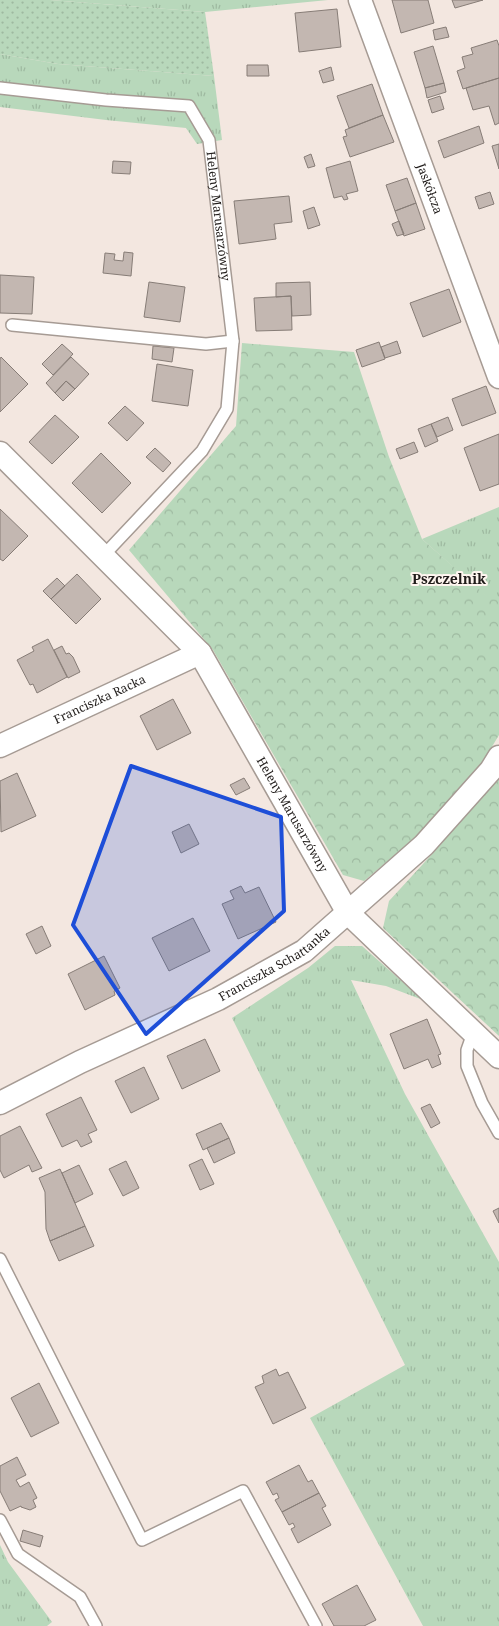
<svg xmlns="http://www.w3.org/2000/svg" width="499" height="1626" font-family="'Noto Serif',serif">
<style>
.grass{fill:url(#grass-tufts)}
.forest{fill:url(#forest-crowns)}
.garden{fill:url(#garden-dots)}
.building{fill:#c3b7b1;stroke:#877d77}
.lines{fill:none;stroke-linecap:round;stroke-linejoin:round}
.lane-casing{stroke:#a69b94;stroke-width:14}
.street-casing{stroke:#a69b94;stroke-width:25}
.lane{stroke:#fff;stroke-width:11}
.street{stroke:#fff;stroke-width:22}
.marked{fill:#1d4ed8;fill-opacity:0.2;stroke:#1d4ed8;stroke-width:4;stroke-linejoin:round}
.labels{text-anchor:middle;stroke-width:4;stroke-linejoin:round;paint-order:stroke}
.street-label{font-size:12px;fill:#201c1a;stroke:#fef5ef}
.neighbourhood-label{font-size:14px;font-weight:bold;fill:#201c1a;stroke:#fef5ef}
</style>
<defs>
<pattern id="grass-tufts" width="24" height="20" patternUnits="userSpaceOnUse" patternTransform="scale(1.25)"><rect width="24" height="20" fill="#b8d8bb"/><path d="M3 7l-1-3M5 7V3M7 7l1-3M15 17l-1-3M17 17v-4M19 17l1-3" fill="none" stroke="#9eb9a0"/></pattern>
<pattern id="forest-crowns" width="20" height="18" patternUnits="userSpaceOnUse" patternTransform="scale(1.25)"><rect width="20" height="18" fill="#b8d8bb"/><path d="M2 6a3 3 0 1 1 6 0M12 15a3 3 0 1 1 6 0" fill="none" stroke="#9eb9a0"/></pattern>
<pattern id="garden-dots" width="8" height="8" patternUnits="userSpaceOnUse" patternTransform="scale(1.25)"><rect width="8" height="8" fill="#b8d8bb"/><path d="M2 2h.1M6 6h.1" fill="none" stroke="#9eb9a0" stroke-width="1.8" stroke-linecap="round"/></pattern>
</defs>
<rect width="100%" height="100%" fill="#f3e7e0"/>
<!-- grass -->
<path class="grass" d="M50,0H328L205,12Z
M0,54L58,64L214,76L222,140L197,144L186,128L106,120L0,107Z
M499,507V600H490L422,539Z
M335,946H362L423,1000L386,986L351,980L405,1094L499,1262V1626H423L310,1418L405,1365L232,1018L308,968Z
M0,1545L8,1562L52,1622L47,1626H0Z"/>
<!-- forest -->
<path class="forest" d="M242,343L354,352L389,457L422,539L490,599L499,600V735L481,765L415,838L364,881L343,875L213,650L129,550L236,426Z
M499,777V1036L383,928L389,901L434,852Z"/>
<!-- garden -->
<path class="garden" d="M0,0H50L205,12L214,76L58,64L0,54Z"/>
<!-- building -->
<path class="building" d="M392,0H428L434,23L401,33Z
M452,0H483L455,8Z
M337,9L341,47L299,52L295,13Z
M446,27L449,37L435,40L433,30Z
M497,40L499,46V78L463,89L457,71L465,68L462,57L473,54L471,48Z
M433,46L444,83L425,88L414,52Z
M247,65H268L269,76H247Z
M331,67L334,80L323,83L319,71Z
M499,78V123L495,125L489,106L473,110L466,88Z
M444,83L446,92L427,98L425,88Z
M372,84L383,115L349,128L337,96Z
M440,96L444,109L432,113L428,100Z
M383,115L394,142L350,157L343,137L347,136L345,130Z
M479,126L484,143L444,158L438,141Z
M499,144V169L492,146Z
M311,154L315,166L308,168L304,157Z
M113,161L131,162L130,174L112,173Z
M350,161L358,191L346,194L348,199L344,200L342,196L334,198L326,168Z
M407,178L416,203L395,211L386,185Z
M490,192L494,204L479,209L475,197Z
M289,196L292,222L274,224L276,239L239,244L234,201Z
M416,203L425,229L404,236L395,211Z
M314,207L320,225L308,229L303,211Z
M399,221L404,234L397,236L392,224Z
M124,252L133,253L131,276L103,273L105,253L115,254L114,260L123,261Z
M0,275L34,277L32,314L0,313Z
M149,282L185,287L180,322L144,317Z
M310,282L311,315L292,316L291,296L276,297V283Z
M449,289L461,322L423,337L410,303Z
M291,296L292,330L256,331L254,298Z
M397,341L401,353L385,358L381,347Z
M379,342L385,359L362,367L356,350Z
M62,344L73,354L53,375L42,364Z
M153,346L174,348L172,362L152,359Z
M1,357L28,384L0,412V359Z
M71,357L89,374L75,389L66,381L55,393L46,383Z
M157,364L193,370L188,406L152,401Z
M66,381L75,389L63,401L55,393Z
M486,386L496,413L462,426L452,399Z
M125,406L144,423L127,441L108,423Z
M55,415L79,437L52,464L29,442Z
M448,417L453,430L437,437L431,424Z
M431,424L438,441L425,447L418,429Z
M499,434V484L480,491L464,448Z
M414,442L418,452L400,459L396,449Z
M155,448L171,463L163,472L146,457Z
M101,453L131,483L102,513L72,483Z
M0,509L28,536L3,561L0,559Z
M77,574L101,599L76,624L51,599Z
M57,578L65,586L51,599L43,591Z
M48,639L67,677L37,693L33,684L30,685L17,660L34,651L32,647Z
M62,646L66,654L69,653L73,657L80,672L68,678L54,650Z
M173,699L191,733L157,750L140,716Z
M17,773L36,816L1,832L0,781Z
M244,778L250,788L236,795L230,785Z
M189,824L199,844L181,853L172,832Z
M241,886L245,893L259,887L276,922L238,939L222,904L234,899L230,891Z
M193,918L210,951L169,971L152,938Z
M42,926L51,946L36,954L26,934Z
M104,956L120,988L114,991L115,995L85,1010L68,974Z
M427,1019L441,1054L438,1055L441,1064L432,1068L428,1059L404,1069L390,1034Z
M205,1039L220,1071L182,1089L167,1056Z
M144,1067L159,1099L131,1113L115,1081Z
M81,1097L97,1130L88,1134L92,1142L81,1147L77,1140L62,1147L46,1114Z
M430,1104L440,1123L431,1128L421,1108Z
M221,1123L229,1138L203,1150L196,1134Z
M20,1126L42,1168L32,1172L29,1165L4,1178L0,1170V1136Z
M229,1138L235,1153L214,1163L207,1148Z
M202,1159L214,1184L200,1190L189,1165Z
M126,1161L139,1188L123,1196L109,1169Z
M79,1165L93,1194L75,1203L62,1173Z
M60,1169L85,1226L50,1241L46,1229L45,1192L39,1178Z
M499,1208V1223L493,1211Z
M85,1226L94,1246L59,1261L50,1241Z
M276,1369L279,1376L288,1372L306,1408L273,1424L255,1387L264,1383L262,1376Z
M39,1383L59,1423L31,1437L11,1398Z
M17,1457L26,1475L16,1480L20,1487L29,1482L37,1498L33,1500L36,1507L30,1510L21,1507V1506L10,1511L0,1491V1466Z
M299,1465L308,1482L312,1480L319,1493L282,1512L275,1500L279,1498L277,1493L273,1495L266,1482Z
M319,1493L326,1506L322,1508L331,1525L298,1543L291,1529L295,1527L293,1523L289,1525L282,1512Z
M23,1530L43,1536L40,1547L20,1541Z
M357,1585L376,1620L364,1626H334L322,1604Z"/>
<g class="lines">
<!-- lane casing -->
<g class="lane-casing">
<g id="lane">
<path id="s1" d="M0,88L106,100L189,106L209,140L233,341L227,409L202,451L103,556"/>
<path d="M12,325L206,344L233,341"/>
<path d="M473,1033L467,1050V1066L482,1103L499,1133"/>
<path d="M0,1259L142,1540L243,1491L316,1626"/>
<path d="M0,1520L18,1554L80,1597L96,1626"/>
</g>
</g>
<!-- street casing -->
<g class="street-casing">
<g id="street">
<path id="s2" d="M360,0L499,377"/>
<path id="s3" d="M0,453L200,653L348,913L499,1057"/>
<path id="s4" d="M0,746L200,653"/>
<path id="s5" d="M0,1103L80,1062L218,999L304,951L424,845L491,770L499,757"/>
</g>
</g>
<!-- lane -->
<use href="#lane" class="lane"/>
<!-- street -->
<use href="#street" class="street"/>
</g>
<!-- marked area -->
<path class="marked" d="M131,766L281,817L284,911L146,1034L73,925Z"/>
<g class="labels">
<!-- street labels -->
<g class="street-label">
<text dy="4" stroke="none"><textPath href="#s2" startOffset="201">Jaskółcza</textPath></text>
<text dy="4" stroke="none"><textPath href="#s1" startOffset="306">Heleny Marusarzówny</textPath></text>
<text dy="4" stroke="none"><textPath href="#s4" startOffset="110">Franciszka Racka</textPath></text>
<text dy="4" stroke="none"><textPath href="#s3" startOffset="469">Heleny Marusarzówny</textPath></text>
<text dy="4" stroke="none"><textPath href="#s5" startOffset="308">Franciszka Schattanka</textPath></text>
</g>
<!-- neighbourhood labels -->
<g class="neighbourhood-label">
<text x="449" y="584">Pszczelnik</text>
</g>
</g>
</svg>
